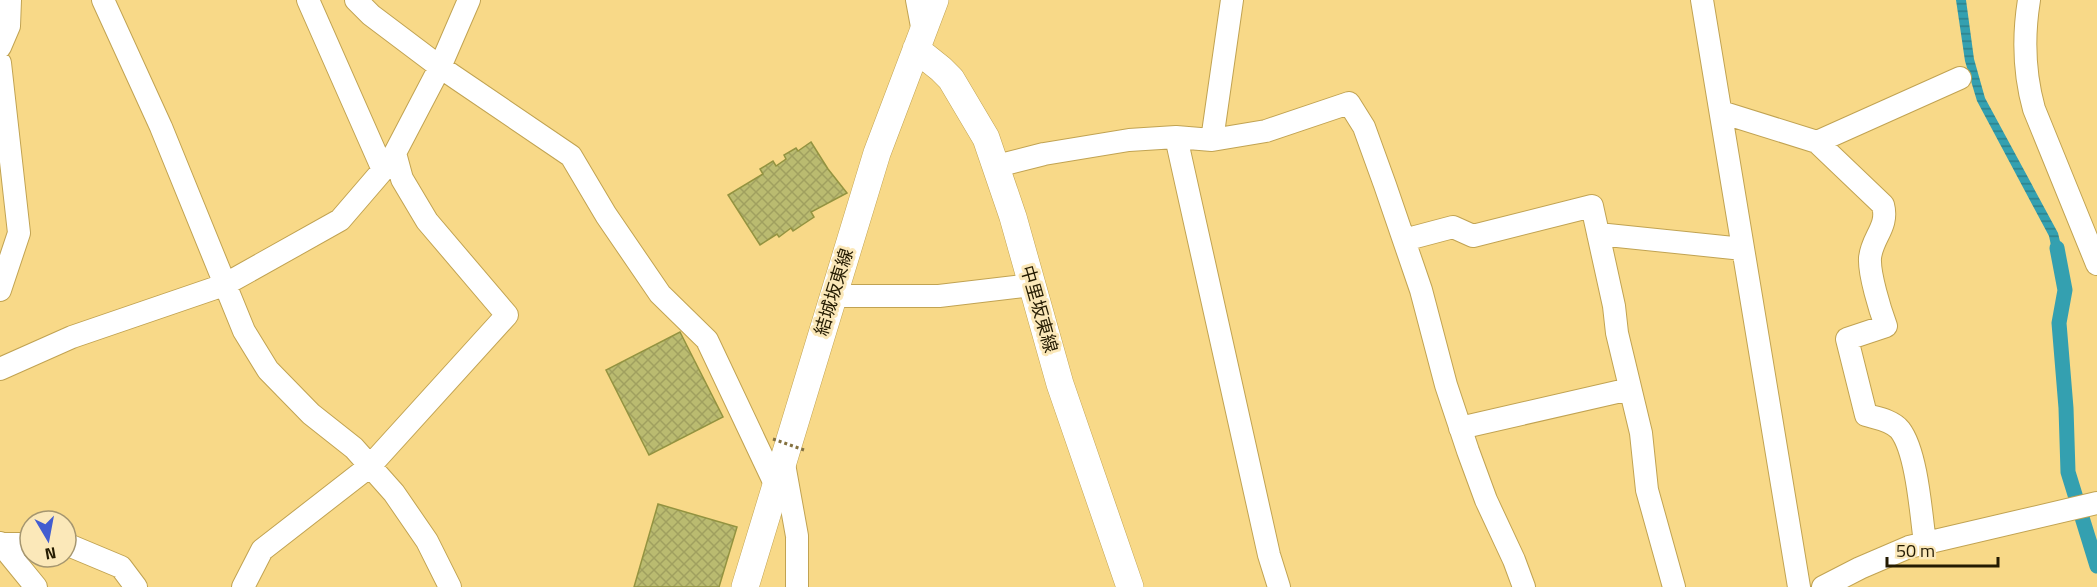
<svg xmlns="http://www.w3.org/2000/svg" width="2097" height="587" font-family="'Titillium Web','Noto Sans JP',sans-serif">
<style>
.water{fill:url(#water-rules)}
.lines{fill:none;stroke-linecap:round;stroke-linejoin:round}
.canal{stroke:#34a0b0;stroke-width:15}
.building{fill:url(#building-cross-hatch);stroke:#939340;stroke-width:1.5}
.minor-casing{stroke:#c1a352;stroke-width:24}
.major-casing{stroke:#c1a352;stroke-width:28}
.minor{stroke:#fff;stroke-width:22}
.major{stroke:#fff;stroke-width:27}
.path-bridge{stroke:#84713f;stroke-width:3;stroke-dasharray:3 3;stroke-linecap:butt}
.labels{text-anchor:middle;stroke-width:6;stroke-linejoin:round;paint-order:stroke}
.street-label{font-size:18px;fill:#241b02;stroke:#fbe8b9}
</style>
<defs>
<pattern id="water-rules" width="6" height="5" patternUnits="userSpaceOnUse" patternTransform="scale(1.5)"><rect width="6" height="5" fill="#34a0b0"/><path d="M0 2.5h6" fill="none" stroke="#2c828d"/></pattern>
<pattern id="building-cross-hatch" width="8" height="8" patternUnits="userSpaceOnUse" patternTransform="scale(1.5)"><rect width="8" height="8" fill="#babb70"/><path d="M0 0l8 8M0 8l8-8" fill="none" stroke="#a0a05f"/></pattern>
</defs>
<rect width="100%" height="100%" fill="#f8d988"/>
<!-- water -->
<path class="water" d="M1956,0H1966L1974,59L1985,98L2058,233L2066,267L2056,269L2049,236L1977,101L1965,61Z"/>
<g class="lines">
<!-- canal -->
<path class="canal" d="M2057,248L2065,290L2059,323L2066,408L2068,472L2097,566"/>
</g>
<!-- building -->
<path class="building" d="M811,142L828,169L847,193L811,212L814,217L793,231L791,228L779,237L777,234L760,245L728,195L763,174L760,169L773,161L776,166L786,159L784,155L796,148L798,151Z
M680,332L723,417L649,455L606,370Z
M658,504L737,527L719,587H634Z"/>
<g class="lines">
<!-- minor casing -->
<g class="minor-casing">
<path id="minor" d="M103,0L161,127L244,331L268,370L311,414L354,448L394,493L427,541L450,587
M308,0L383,170
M356,0L371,15L440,67L571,156L606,215L660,294L707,340L776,486
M917,0L923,32
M1702,0L1799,587
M2029,0C2023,37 2024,73 2034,109L2097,264
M0,47L9,26L10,0
M0,63L19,233L0,290
M1721,112L1817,142L1883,205C1889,227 1872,237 1870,258C1869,274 1880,310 1886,326L1847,339L1866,415C1876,418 1892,420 1900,430C1917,452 1921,514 1925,543
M1176,137L1269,555L1279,587
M1212,140L1232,0
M1817,142L1960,78
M997,166L1044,154L1129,140L1176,137L1212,140L1266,131L1349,103L1364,127L1385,185L1421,290L1446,385L1468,451L1486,500L1514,560L1524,587
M1598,234L1743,249
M1404,240L1453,227L1473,236L1592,206L1614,306L1617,333L1641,433L1647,490L1674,587
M833,296H939L1032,285
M0,369L72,337L224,285L340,220L383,170L395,153L440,67L469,0
M1460,428L1630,389
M784,464L797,536V587
M0,543L36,587
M1,544H30
M66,544L121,567L136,587
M243,587L262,550L370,466L507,315L427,221L402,179L395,153
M1823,587L1860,568L1909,547L2097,503"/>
</g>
<!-- major casing -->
<g class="major-casing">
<path id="major" d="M916,49L941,69L951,79L986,138L1013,217L1060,384L1130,587
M745,587L877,153L935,0"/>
</g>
<!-- minor -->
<use href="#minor" class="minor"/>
<!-- major -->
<use href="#major" class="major"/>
<!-- path-bridge -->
<path class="path-bridge" d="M773,439L804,450"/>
</g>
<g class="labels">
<!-- street labels -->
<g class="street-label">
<text transform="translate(834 292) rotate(-73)" y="6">結城坂東線</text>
<text transform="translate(1039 309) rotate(74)" y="6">中里坂東線</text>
</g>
</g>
<!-- north arrow -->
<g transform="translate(48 539) rotate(170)"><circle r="28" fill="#fbe8b9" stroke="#a59670" stroke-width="1.5"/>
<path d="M0-4.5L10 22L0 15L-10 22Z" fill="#425dd0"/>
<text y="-9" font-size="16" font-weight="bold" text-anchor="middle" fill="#241b02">N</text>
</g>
<!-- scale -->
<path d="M1887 557v9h111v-9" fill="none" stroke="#241b02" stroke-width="3"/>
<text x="1896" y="557" font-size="18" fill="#241b02" stroke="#fbe8b9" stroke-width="4.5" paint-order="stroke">50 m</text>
</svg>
